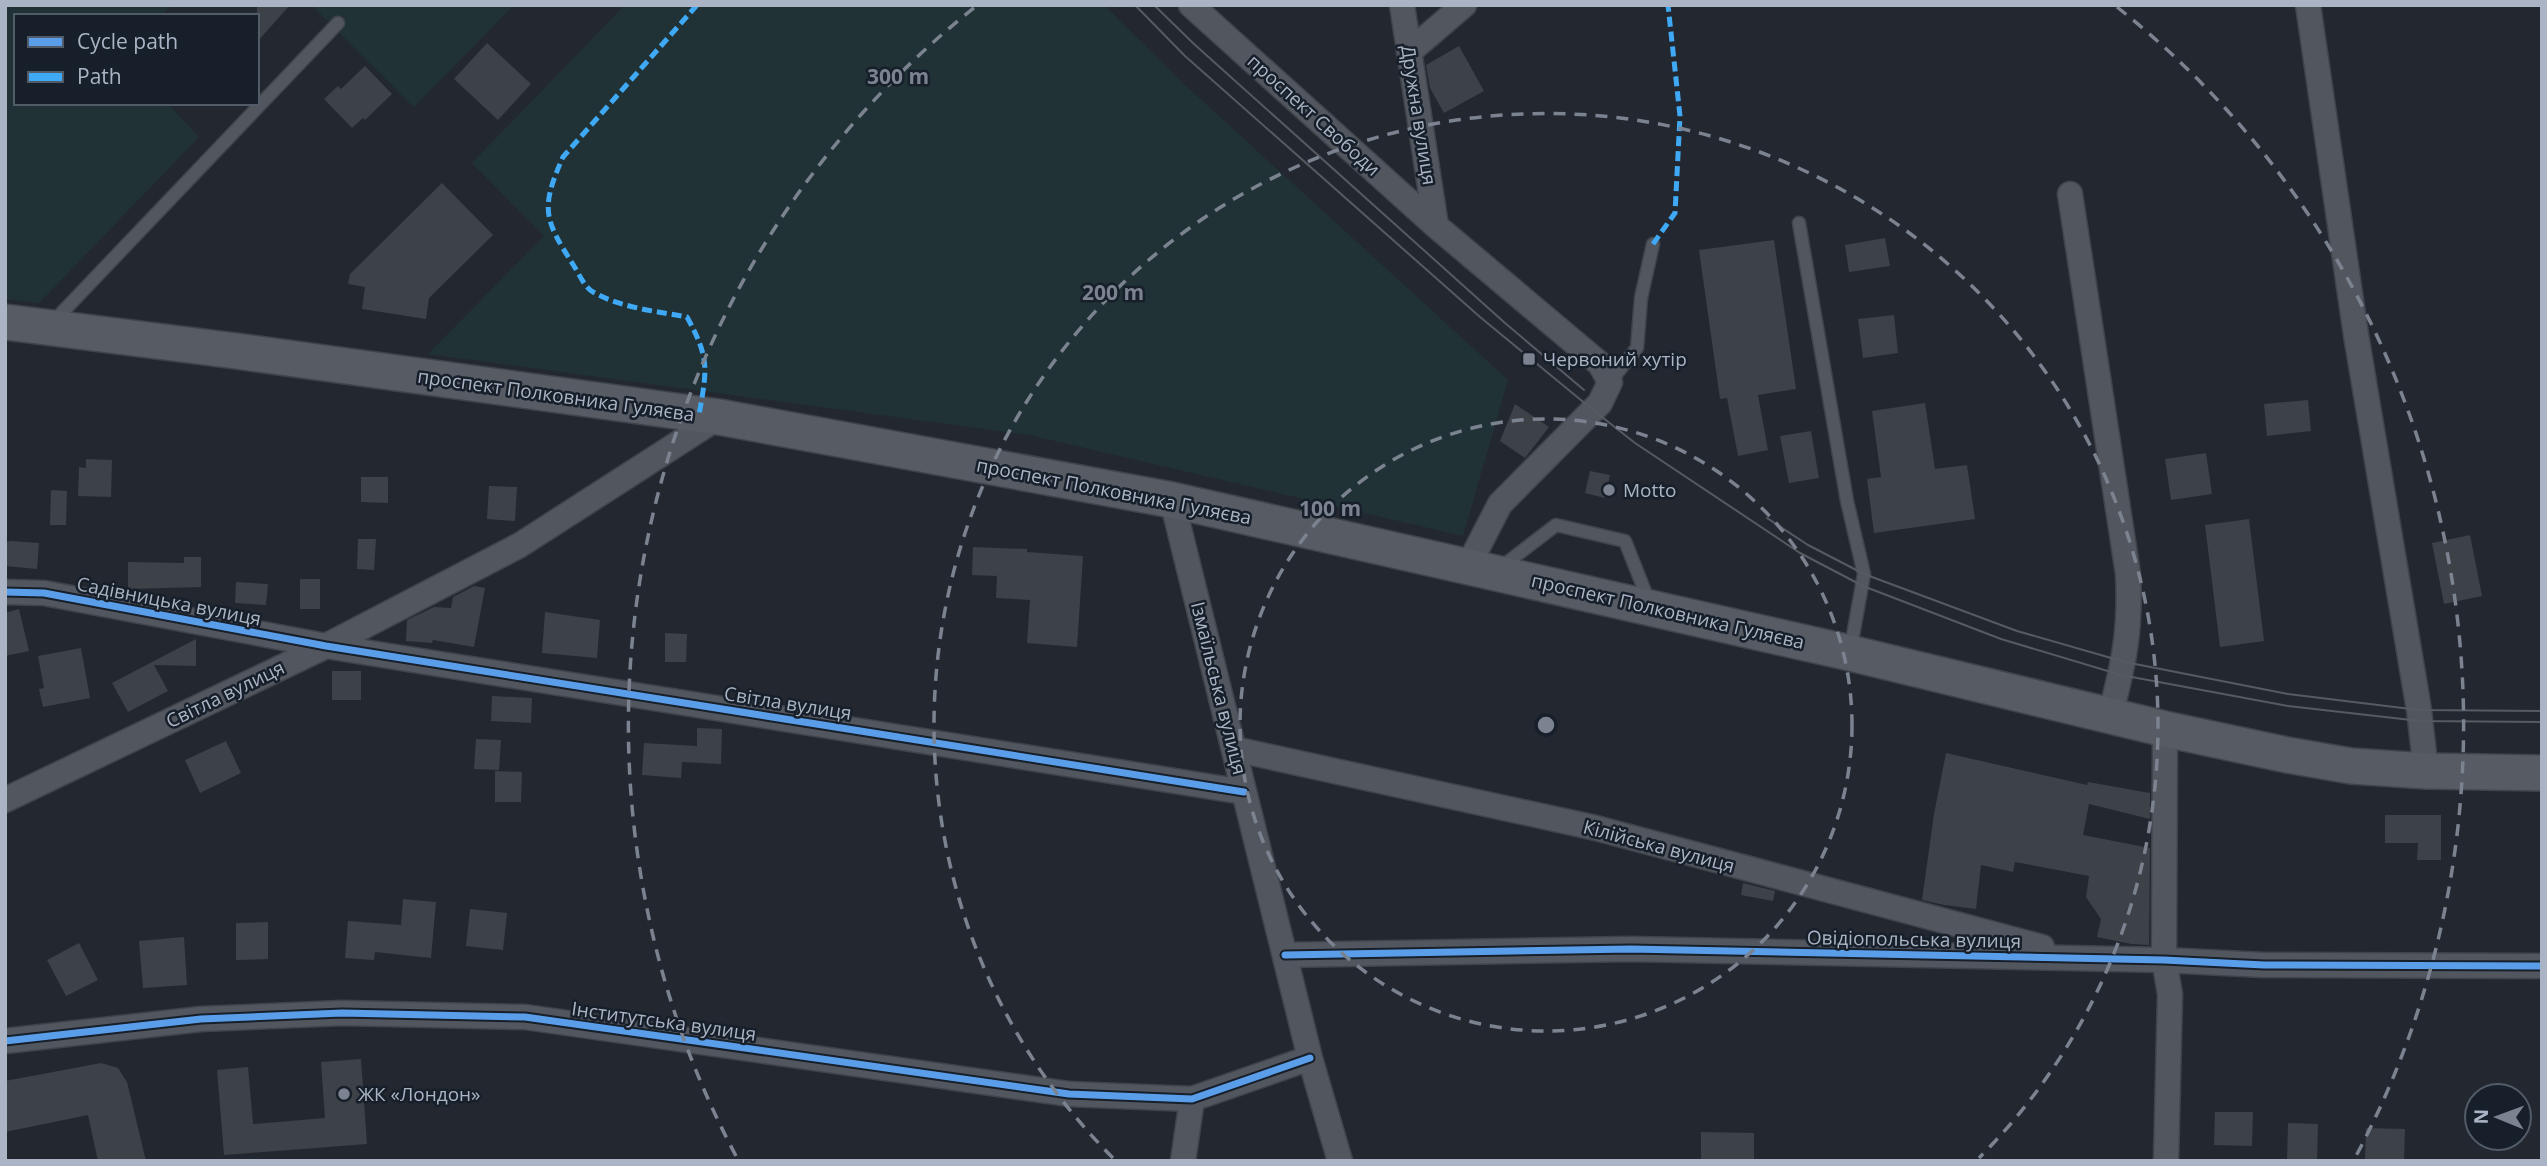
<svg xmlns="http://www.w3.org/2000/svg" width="2547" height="1166" font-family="'Open Sans',sans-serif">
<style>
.green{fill:#203235}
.building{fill:#3d4148}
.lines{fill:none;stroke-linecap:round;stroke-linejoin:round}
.lane-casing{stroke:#3f434a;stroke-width:15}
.street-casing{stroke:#3f434a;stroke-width:27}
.secondary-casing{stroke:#3f434a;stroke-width:38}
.lane{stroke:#52575f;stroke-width:12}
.street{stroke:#52575f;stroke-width:24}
.secondary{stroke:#565b64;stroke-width:35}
.tram{stroke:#565a62;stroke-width:2}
.quiet{stroke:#3fa9f5;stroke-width:5;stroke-dasharray:10 5;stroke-linecap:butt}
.cycleway-casing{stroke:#171f2a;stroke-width:11}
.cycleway{stroke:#5a9eea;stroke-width:7}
.ring{fill:none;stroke:#7b8390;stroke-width:3.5;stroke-dasharray:12 9}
.poi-dot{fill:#7b8390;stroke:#171f2a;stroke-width:2.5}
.labels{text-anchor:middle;stroke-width:5;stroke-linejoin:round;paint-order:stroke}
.street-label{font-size:19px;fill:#aab4c4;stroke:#171f2a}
.poi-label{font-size:19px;fill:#aab4c4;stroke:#171f2a;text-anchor:start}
.centre{fill:#7b8390;stroke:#171f2a;stroke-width:3.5}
.ring-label{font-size:21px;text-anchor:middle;font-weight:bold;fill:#7b8390;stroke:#171f2a;stroke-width:5;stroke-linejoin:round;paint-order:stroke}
</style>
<rect width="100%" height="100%" fill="#232830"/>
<!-- green -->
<path class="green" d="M5,5H171L161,16H16V103H167L199,137L39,303L5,299Z
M312,5H514L414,107Z
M625,5H1104L1185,85L1508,380L1463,536L1029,435L428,354L544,236L472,163Z"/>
<!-- building -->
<path class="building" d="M257,5H290L257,42Z
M487,43L531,84L498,120L454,79Z
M1459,46L1484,91L1444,113L1430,88L1426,65Z
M365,66L392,94L365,120L363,118L352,128L324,99L338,86L341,89Z
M442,183L493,235L429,298L426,319L362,309L365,287L348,284L350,274Z
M1885,238L1890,266L1849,272L1845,245Z
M1774,240L1796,389L1758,395L1768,450L1738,456L1727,398L1720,399L1699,250Z
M1894,315L1898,353L1863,358L1858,319Z
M2308,400L2311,431L2267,436L2264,404Z
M1925,403L1935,469L1967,465L1975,519L1874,533L1867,479L1881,477L1872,411Z
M1515,404L1549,427L1525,458L1500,441Z
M1811,431L1819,478L1789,483L1780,436Z
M2206,453L2212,494L2171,500L2165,459Z
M86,459L112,460L111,497L78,496L79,467L86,468Z
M1590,471L1610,475L1605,498L1585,493Z
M361,477H388V503L361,502Z
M489,486L517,487L515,521L487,519Z
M51,490L67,491L66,525H50Z
M2249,519L2264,641L2220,647L2205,525Z
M2470,535L2482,596L2444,604L2432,543Z
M358,539H376L374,570L357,569Z
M11,541L39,543L37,569L5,566V542Z
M973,547L1027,549V552L1083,556L1077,647L1027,643L1030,600L996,598L997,576L972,575Z
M184,557H201V587L128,589V562L184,563Z
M300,579H320V609H300Z
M236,582L268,584L266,605L235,603Z
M474,586L485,588L474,647L433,640L432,643L406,641L407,620L434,607L451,608L453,597Z
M19,609L29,651L5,656V613Z
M545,612L600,620L597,658L542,653Z
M665,633L687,634L686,662H665Z
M196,639V666L154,665L168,691L128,712L112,683Z
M81,648L90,698L43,707L39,689L44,688L38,656Z
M332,671H361V700H332Z
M492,696L532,698L531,723L491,721Z
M697,728L722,729L721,764L682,762L681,778L642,775L644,743L697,746Z
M476,739L501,740L499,770L474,769Z
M226,741L241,773L200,793L185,760Z
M1946,753L2087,785L2088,782L2150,793V819L2089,804L2083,835L2150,848L2149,945L2131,944L2097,937L2101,919L2086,897L2089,876L2015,862L2013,872L1981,865L1976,909L1944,905L1922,900L1934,814Z
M495,771L522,772L521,802H495Z
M2385,815H2441V860H2417L2418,843H2385Z
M1743,883L1775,891L1773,901L1741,895Z
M403,899L436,902L431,958L375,952L374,960L345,958L348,921L401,925Z
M470,909L507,913L503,950L466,946Z
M268,922V959L236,960V923Z
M184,937L187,985L143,988L139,941Z
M79,943L98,980L66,996L47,960Z
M361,1059L367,1144L224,1155L217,1070L248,1067L253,1124L325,1118L321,1062Z
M101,1063L118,1068L127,1082L146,1161H98L88,1115L5,1132V1081Z
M2215,1112H2253L2252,1146L2214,1145Z
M2288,1123L2318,1124L2317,1161H2287Z
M2366,1128L2405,1129L2404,1161H2365Z
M1701,1132L1754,1133V1161H1701Z"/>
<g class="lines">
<!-- lane casing -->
<g class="lane-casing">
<path id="lane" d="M1799,223L1847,501L1864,574L1850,652
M53,322L338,23
M1610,382L1637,348L1641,298L1653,244
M1500,568L1556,525L1625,541L1650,604"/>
</g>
<!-- street casing -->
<g class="street-casing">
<path id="street" d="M1191,5L1436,226L1600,364L1610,382L1600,403L1500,504L1468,566
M1402,5L1436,226
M2308,5L2356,335L2419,710L2426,771
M1409,52L1464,5
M2070,194L2128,574C2131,629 2124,663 2110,716
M1172,500L1310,1058L1340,1161
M5,592L44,593L326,646L1244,792
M2165,729L2164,960L2170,994L2166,1161
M1234,749L1596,828L2042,947
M5,800L326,646L520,545L719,417
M1285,955L1631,949L2164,960L2264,965L2542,966
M5,1041L201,1019L342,1013L525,1017L1069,1094L1192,1099L1310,1058
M1183,1161L1192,1099"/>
</g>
<!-- secondary casing -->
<g class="secondary-casing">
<path id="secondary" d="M5,322L236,351L719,417L1172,500L1850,653L2165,729L2287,755L2351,766L2426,771L2542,773"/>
</g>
<!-- lane -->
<use href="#lane" class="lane"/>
<!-- street -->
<use href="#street" class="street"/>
<!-- secondary -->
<use href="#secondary" class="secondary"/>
<!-- tram -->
<path class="tram" d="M1135,5L1185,56L1480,317L1593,410L1635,443L1800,553L1863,586L2001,639L2121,675L2288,706L2420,721L2542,722
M1154,5L1194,44L1505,323L1584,390
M1767,518L1808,545L1864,574L2017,631L2125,662L2288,694L2419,710L2542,711"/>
<!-- quiet -->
<path class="quiet" d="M697,5L563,157C540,209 544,219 574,266C579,274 585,288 593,292C621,308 656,311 687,317C710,359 707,369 699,415
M1653,244L1675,213L1680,116L1668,5"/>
<!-- cycleway casing -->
<g class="cycleway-casing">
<path id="cycleway" d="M5,592L44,593L326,646L1244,792
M1285,955L1631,949L2164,960L2264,965L2542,966
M5,1041L201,1019L342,1013L525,1017L1069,1094L1192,1099L1310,1058"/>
</g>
<!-- cycleway -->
<use href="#cycleway" class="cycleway"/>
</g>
<!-- distance rings -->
<g class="ring">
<circle cx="1546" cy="725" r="306"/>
<path d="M1113 1158A612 612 0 1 1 1979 1158"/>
<path d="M736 1156A917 917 0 0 1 975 7M2117 7A917 917 0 0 1 2356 1156"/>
</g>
<!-- markers -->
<g class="poi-dot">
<rect x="1522" y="352" width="14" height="14" rx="3.5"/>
<circle cx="1609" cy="490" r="7"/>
<circle cx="344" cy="1094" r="7"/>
</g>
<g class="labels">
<!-- street labels -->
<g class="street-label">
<text transform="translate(1314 115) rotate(42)" y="7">проспект Свободи</text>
<text transform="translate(1419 115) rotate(81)" y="7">Дружна вулиця</text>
<text transform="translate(556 395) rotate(8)" y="7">проспект Полковника Гуляєва</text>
<text transform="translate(1114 491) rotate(11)" y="7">проспект Полковника Гуляєва</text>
<text transform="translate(169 601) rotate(11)" y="7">Садівницька вулиця</text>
<text transform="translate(1668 611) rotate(13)" y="7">проспект Полковника Гуляєва</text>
<text transform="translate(1219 688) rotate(76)" y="7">Ізмаїльська вулиця</text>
<text transform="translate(225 694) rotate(-26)" y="7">Світла вулиця</text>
<text transform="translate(788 703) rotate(9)" y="7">Світла вулиця</text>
<text transform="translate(1659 846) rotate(15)" y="7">Кілійська вулиця</text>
<text transform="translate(1914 939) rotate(1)" y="7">Овідіопольська вулиця</text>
<text transform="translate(664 1021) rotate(8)" y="7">Інститутська вулиця</text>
</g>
<!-- poi labels -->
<g class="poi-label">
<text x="1543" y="366">Червоний хутір</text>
<text x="1623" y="497">Motto</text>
<text x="358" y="1101">ЖК «Лондон»</text>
</g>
</g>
<circle cx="1546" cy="725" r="10" class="centre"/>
<g class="ring-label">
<text x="898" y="84">300 m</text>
<text x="1113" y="300">200 m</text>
<text x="1330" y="516">100 m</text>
</g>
<!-- border -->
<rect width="2547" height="1166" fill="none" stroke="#aab4c4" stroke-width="14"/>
<!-- legend -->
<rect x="14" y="14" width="245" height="91" fill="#171f2a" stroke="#525b68" stroke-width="2"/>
<rect x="28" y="37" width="35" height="10" fill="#5a9eea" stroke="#525b68" stroke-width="2"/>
<text x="77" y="49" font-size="21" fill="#aab4c4">Cycle path</text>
<rect x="28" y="72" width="35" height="10" fill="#3fa9f5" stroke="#525b68" stroke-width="2"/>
<text x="77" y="84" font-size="21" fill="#aab4c4">Path</text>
<!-- north arrow -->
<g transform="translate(2498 1117) rotate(271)"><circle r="33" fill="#171f2a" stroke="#525b68" stroke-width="2"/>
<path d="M0-5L12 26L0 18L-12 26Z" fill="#7b8390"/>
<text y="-10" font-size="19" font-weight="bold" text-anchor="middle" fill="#aab4c4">N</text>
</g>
</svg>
